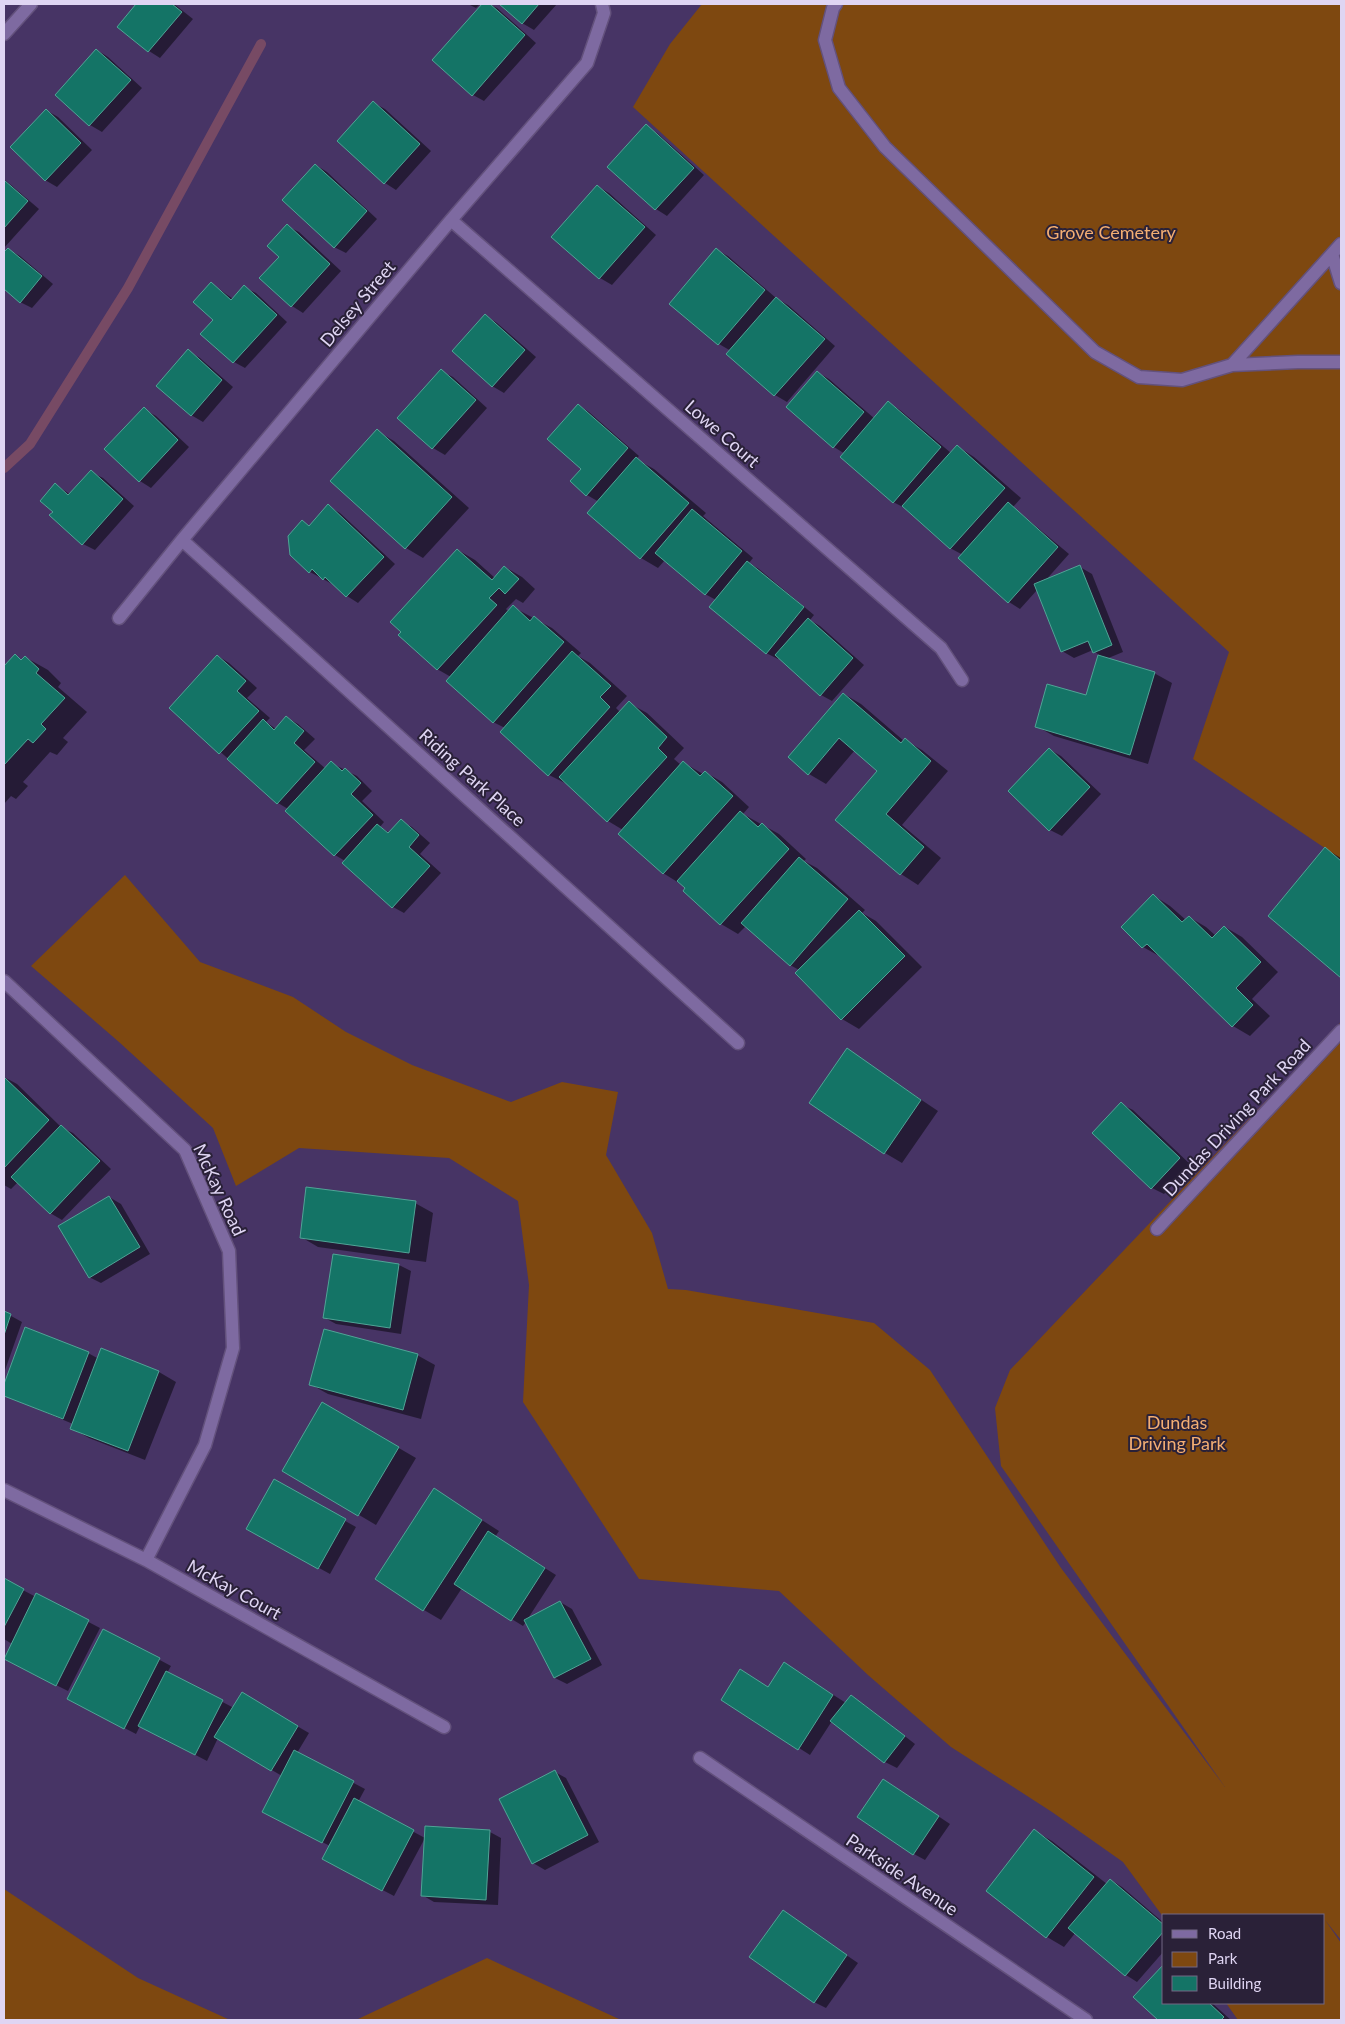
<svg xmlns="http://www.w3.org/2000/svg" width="1345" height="2024" font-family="Lato,sans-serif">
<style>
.green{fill:#7e4810}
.shadow{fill:#0007}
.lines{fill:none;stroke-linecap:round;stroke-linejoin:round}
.stream{stroke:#774a64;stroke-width:10}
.building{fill:#147466;stroke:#50a496}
.service-casing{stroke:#63517c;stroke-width:15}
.minor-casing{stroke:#63517c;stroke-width:15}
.service{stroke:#7e6aa1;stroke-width:12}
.minor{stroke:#7e6aa1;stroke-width:12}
.labels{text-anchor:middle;stroke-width:4;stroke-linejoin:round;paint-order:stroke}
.park-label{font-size:18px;fill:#f4ae73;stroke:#2a2138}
.street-label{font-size:18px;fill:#dfd5f3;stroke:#2a2138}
</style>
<rect width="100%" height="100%" fill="#473465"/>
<!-- green -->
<path class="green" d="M702,4H1341V859L1193,759L1229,652L633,107L670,44Z
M125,875L200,962L293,997L346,1032L412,1065L511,1102L562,1082L618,1092L606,1155L652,1233L668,1289L686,1290L874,1323L930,1370L1061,1568L1225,1787L1001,1466L995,1408L1010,1370L1341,1022V1940L1325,1920L1341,1943V2020H1238L1226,2003H1324V1915H1164V1918L1123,1862L1052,1812L951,1747L868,1675L779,1591L639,1579L523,1402L529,1285L518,1201L449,1158L299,1148L236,1186L213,1128L119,1042L31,966Z
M4,1889L138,1978L230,2020H4Z
M487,1958L621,2020H356Z"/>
<!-- shadow -->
<path class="shadow" d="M138,4H174L193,19L160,58L149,51L119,27Z
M468,4H480L476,8Z
M484,4H489L497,8L536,43L484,101L473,95L434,60Z
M500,4H557L534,30L522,23Z
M97,50L108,57L142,88L102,132L90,125L57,95Z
M374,103L385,109L431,151L396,190L385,183Z
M46,110L58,117L92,150L57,187L45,180Z
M646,126L657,133L704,175L667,216L656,209Z
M316,165L327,172L377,219L346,253L334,247Z
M4,179L39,209L4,248Z
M597,186L609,193L656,235L612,285L600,278L553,236Z
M287,226L299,232L341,271L303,313L292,306L261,278L280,257Z
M8,249L20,256L53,284L32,308L20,302L4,287V254Z
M717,250L728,256L776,298L788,305L835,346L787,402L775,395L728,354L731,351L719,344L671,304Z
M211,283L233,299L244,287L256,293L287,322L245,368L234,362L214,320Z
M486,316L497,323L536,357L504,393L492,386Z
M188,351L200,358L233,387L203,422L191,415Z
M441,371L453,377L487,408L445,455L433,448L399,418Z
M817,372L829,379L875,419L889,403L900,410L951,453L957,446L974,457L1021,498L1013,507L1069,554L1045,581L1080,567L1092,574L1123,652L1106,659L1154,673L1172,683L1148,764L1054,736L1036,726L1087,696L1099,655L1093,650L1074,658L1062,651L1038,589L1020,609L1009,602L963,555L950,548L905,508L893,502L845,454L834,447Z
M578,405L589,412L639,456L636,459L654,469L706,513L703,516L753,558L749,563L759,569L814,615L810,620L820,626L864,665L832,701L821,695L779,657L778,659L766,653L716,600L705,594L665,560L658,568L641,558L599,502L587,495L572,481L582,469Z
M144,409L156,416L189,447L151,488L140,481Z
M377,431L394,441L469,508L423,558L406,548Z
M91,472L103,478L134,506L95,550L83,544L51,515L54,512L56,485L71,495Z
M328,506L340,513L395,564L358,603L347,596L336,586L310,572L302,521L310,526Z
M458,550L475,560L495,578L505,567L522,577L535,589L523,603L516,599L506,609L509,612L513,607L552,628L581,653L578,656L590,663L627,696L616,708L620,712L629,703L647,713L684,748L674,759L681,765L684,763L703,774L705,772L722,782L749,807L743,814L779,834L806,859L804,861L817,868L865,910L862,913L876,921L922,967L859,1029L842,1019L799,970L790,965L746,926L738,934L721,924L687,888L663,873L623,830L608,821L567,784L549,775L505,728L493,722L451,677L437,669Z
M15,656L22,660L25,657L48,670L61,683L58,687L87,712L63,738L68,742L57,755L50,752L23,782L28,786L16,799L11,796L4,804V668Z
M218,656L229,663L257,688L247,698L270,718L266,722L276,729L286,717L298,724L315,739L304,750L326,769L331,763L357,776L372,791L362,801L384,822L380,827L390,833L401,821L412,827L430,843L420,854L441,873L404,913L393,907L345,861L335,855L287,810L288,809L278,803L171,708Z
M844,694L861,704L904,741L905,740L922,750L948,771L902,825L941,858L918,885L901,874L837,820L879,770L855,750L826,784L809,774Z
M1049,749L1061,756L1101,794L1062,836L1050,830Z
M1326,849L1341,858V976L1270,916Z
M1153,895L1170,906L1186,920L1189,917L1206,927L1216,936L1225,927L1242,937L1278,972L1252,999L1270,1016L1250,1036L1233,1026L1161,957L1143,947Z
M847,1050L938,1111L902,1163L885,1153Z
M4,1077L17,1084L61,1127L73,1133L111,1169L62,1220L50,1213L18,1182L11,1189L4,1185Z
M1121,1104L1133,1110L1191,1165L1164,1194L1152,1188Z
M109,1197L121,1204L150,1254L101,1283L89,1277Z
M415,1203L433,1213L426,1262L318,1247L301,1237Z
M334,1255L399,1265L411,1271L401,1334L336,1324L325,1318Z
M4,1312L22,1322L4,1373Z
M26,1329L88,1353L99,1359L102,1350L159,1372L176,1382L145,1460L89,1438L71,1428L73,1424L4,1395V1387Z
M417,1355L435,1365L421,1419L328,1394L310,1384Z
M323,1404L416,1458L376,1525L283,1470Z
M274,1481L356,1527L330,1574L248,1529Z
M435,1490L499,1531L495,1537L556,1575L527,1620L560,1602L572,1609L602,1665L567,1684L555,1678L526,1622L523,1626L462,1588L441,1620L424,1610Z
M4,1580L36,1597L37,1595L100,1628L68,1691L16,1665L12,1644L4,1639Z
M104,1630L171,1666L167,1673L234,1708L242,1694L309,1733L297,1753L365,1789L358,1802L425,1838L394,1896L335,1865L330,1846L275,1818L282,1776L218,1738L207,1761L140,1726L136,1734L80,1705Z
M796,1671L846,1703L851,1696L862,1703L915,1744L897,1768L885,1762L832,1721L810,1755L799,1748L769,1688Z
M555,1772L566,1778L599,1842L545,1870L533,1863Z
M884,1780L950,1824L925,1860L914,1854Z
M1035,1831L1052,1841L1107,1884L1111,1880L1122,1887L1164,1923V1951L1137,1982L1126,1975L1076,1932L1064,1947L1047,1937Z
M490,1832L501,1838L498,1905L434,1902L422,1895Z
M783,1912L858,1963L826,2008L814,2002Z
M1135,1997L1164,2003H1212L1231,2020H1160Z"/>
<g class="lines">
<!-- stream -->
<path class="stream" d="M4,468L30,444L128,288L261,44"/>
</g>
<!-- building -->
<path class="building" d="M136,4H172L182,12L148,52L117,27Z
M482,4H490L525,35L472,96L432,60Z
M499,4H539L522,24Z
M96,49L131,80L89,126L55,95Z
M373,101L420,144L384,184L337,141Z
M46,109L81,143L45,181L10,147Z
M646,124L694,168L655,210L607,167Z
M315,164L367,211L334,248L282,200Z
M4,180L28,201L4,228Z
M597,185L645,227L599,279L551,237Z
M287,224L330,264L291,307L259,278L279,257L267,246Z
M8,248L42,276L20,303L4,289V252Z
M716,248L765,290L718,345L669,304Z
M211,282L231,300L244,285L277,315L233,363L200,334L213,320L193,302Z
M776,297L825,339L774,396L726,354Z
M485,314L525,350L492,387L452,351Z
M188,349L222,380L191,416L156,386Z
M441,369L476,400L432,449L397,418Z
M817,371L864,412L833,448L786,407Z
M888,401L941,447L893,503L840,457Z
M578,404L628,448L586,496L570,481L581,469L547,439Z
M144,407L178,440L139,482L104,449Z
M377,429L452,497L405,549L330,481Z
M957,445L1005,488L950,549L902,506Z
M636,457L689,503L640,559L587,513Z
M91,470L123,499L82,545L49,515L53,512L40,501L55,483L68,495Z
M1008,502L1058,547L1008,603L958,558Z
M328,504L384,557L346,597L325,577L323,580L312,569L309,573L290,555L288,536L302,520L309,526Z
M692,509L742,551L705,595L655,553Z
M457,549L492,580L504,566L519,579L505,594L499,588L489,598L497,605L437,670L398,635L401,632L390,622Z
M747,561L804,607L766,654L709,607Z
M1080,565L1112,645L1093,653L1088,641L1061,652L1034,584Z
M513,605L530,621L534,616L564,642L493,723L446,681Z
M808,618L853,658L820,696L775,655Z
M572,651L611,686L600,697L610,707L548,776L500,732Z
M15,654L21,660L25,656L39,669L36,673L65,698L41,724L46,729L33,743L28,739L4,765V666Z
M217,655L246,681L237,691L259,711L219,754L169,708Z
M1098,655L1155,672L1130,755L1035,727L1047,684L1086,695Z
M843,693L901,743L905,738L931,761L886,814L924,847L900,875L835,820L877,771L839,738L808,775L788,757Z
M629,701L667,737L658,748L667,757L607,822L559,777Z
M286,716L304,731L294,743L315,762L277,804L227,759L263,719L274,730Z
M1049,748L1090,787L1049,831L1008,791Z
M331,761L342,771L345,768L361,783L351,794L373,815L334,856L285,811Z
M683,761L700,776L705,771L733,796L663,874L618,834Z
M740,811L758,827L762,823L789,849L720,925L683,891L685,888L677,881Z
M401,819L419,835L409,847L430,866L392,908L342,863L377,824L388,833Z
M1325,847L1341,861V978L1268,916Z
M799,857L848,899L790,966L741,923Z
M1153,894L1182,922L1189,916L1212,938L1224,926L1261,962L1236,988L1253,1005L1232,1027L1147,944L1142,948L1121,927Z
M859,910L905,956L841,1020L795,973Z
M847,1048L921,1100L884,1154L809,1103Z
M4,1077L49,1120L4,1168Z
M1121,1102L1180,1158L1151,1189L1092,1133Z
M61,1125L100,1161L50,1214L11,1177Z
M306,1187L416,1201L409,1253L300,1238Z
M109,1196L140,1247L89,1278L58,1226Z
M333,1254L399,1264L390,1328L323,1318Z
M4,1311L11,1314L4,1335Z
M25,1327L89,1352L63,1419L4,1396V1384Z
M324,1329L418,1354L403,1410L309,1385Z
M101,1348L159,1371L128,1451L70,1429Z
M322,1402L399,1447L358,1516L282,1471Z
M274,1479L346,1519L318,1569L246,1529Z
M434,1488L482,1520L423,1611L375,1579Z
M488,1531L545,1568L511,1621L454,1584Z
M4,1578L24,1589L4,1627Z
M36,1593L89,1620L56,1686L4,1659Z
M560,1601L591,1659L554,1678L524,1620Z
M103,1629L160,1658L124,1729L67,1699Z
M784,1662L833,1695L798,1750L721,1700L740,1669L768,1687Z
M166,1671L223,1700L195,1755L138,1726Z
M242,1692L298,1726L271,1771L214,1737Z
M851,1695L905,1736L884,1763L830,1721Z
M294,1750L354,1781L322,1843L262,1812Z
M555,1770L588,1835L532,1864L499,1799Z
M883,1779L939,1816L913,1855L857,1817Z
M354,1798L414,1830L382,1891L322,1859Z
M425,1826L490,1830L486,1900L421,1896Z
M1034,1829L1094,1877L1046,1938L986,1891Z
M1110,1879L1164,1925V1931L1125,1976L1068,1928Z
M783,1910L847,1955L814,2003L749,1957Z
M1164,1964V2003H1209L1224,2017L1221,2020H1158L1133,1997Z"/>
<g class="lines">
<!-- service casing -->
<g class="service-casing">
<path id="service" d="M836,4L833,8L825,40L839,88L885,147L1095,352L1139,377L1182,380L1232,365L1298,362H1341
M1332,254L1341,283
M1232,365L1341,244"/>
</g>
<!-- minor casing -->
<g class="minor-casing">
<path id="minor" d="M4,34L31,4
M451,220L941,648L962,680
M182,540L738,1043
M119,618L182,540L451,220L587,63L604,13L602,4
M4,981L185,1150L229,1251L233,1348L205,1445L146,1560
M1157,1229L1341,1031
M4,1490L146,1560L444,1727
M700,1758L1086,2020"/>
</g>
<!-- service -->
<use href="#service" class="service"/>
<!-- minor -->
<use href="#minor" class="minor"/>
</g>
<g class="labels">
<!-- park labels -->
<g class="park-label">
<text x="1111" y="239">Grove Cemetery</text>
<text x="1177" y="1429">Dundas<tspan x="1177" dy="21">Driving Park</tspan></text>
</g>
<!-- street labels -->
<g class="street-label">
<text transform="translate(358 304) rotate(-50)" y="6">Delsey Street</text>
<text transform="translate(722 434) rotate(41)" y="6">Lowe Court</text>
<text transform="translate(472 778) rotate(42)" y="6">Riding Park Place</text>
<text transform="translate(1237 1118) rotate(-47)" y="6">Dundas Driving Park Road</text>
<text transform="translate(219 1190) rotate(65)" y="6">McKay Road</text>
<text transform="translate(234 1590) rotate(29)" y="6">McKay Court</text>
<text transform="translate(902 1875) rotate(34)" y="6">Parkside Avenue</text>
</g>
</g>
<!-- border -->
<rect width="1345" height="2024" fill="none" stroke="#dfd5f3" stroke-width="10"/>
<!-- legend -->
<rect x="1162" y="1914" width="162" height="90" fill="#2a2138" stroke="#726983"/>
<rect x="1172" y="1930" width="25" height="8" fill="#7e6aa1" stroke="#726983"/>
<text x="1208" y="1939" font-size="15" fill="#dfd5f3">Road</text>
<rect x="1172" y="1952" width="25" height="15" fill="#7e4810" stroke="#726983"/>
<text x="1208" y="1964" font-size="15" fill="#dfd5f3">Park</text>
<rect x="1172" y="1976" width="25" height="15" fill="#147466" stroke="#726983"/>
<text x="1208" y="1989" font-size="15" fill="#dfd5f3">Building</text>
</svg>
